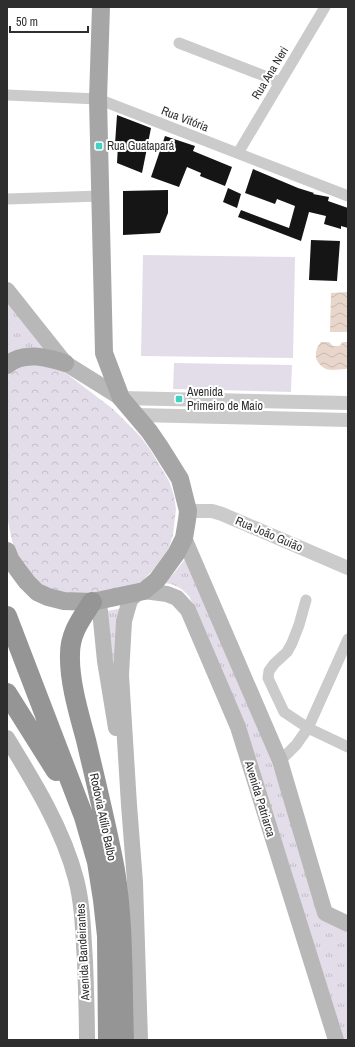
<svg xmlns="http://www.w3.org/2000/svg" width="355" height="1047" font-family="'Archivo Narrow',sans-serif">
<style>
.grass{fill:url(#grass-tufts)}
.forest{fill:url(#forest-crowns)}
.garden{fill:#e3ddea}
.water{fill:url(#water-waves)}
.building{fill:#151515}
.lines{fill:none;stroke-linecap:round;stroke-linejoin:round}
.minor{stroke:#cbcbcb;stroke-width:11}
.tertiary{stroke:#cbcbcb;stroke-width:14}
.secondary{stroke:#b8b8b8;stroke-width:16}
.primary{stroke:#a6a6a6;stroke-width:18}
.motorway{stroke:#959595;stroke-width:20}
.poi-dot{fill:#42d2c4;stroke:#fff;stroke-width:1.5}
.labels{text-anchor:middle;stroke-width:4;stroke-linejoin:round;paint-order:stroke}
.street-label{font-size:12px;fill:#2e2e2e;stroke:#fff}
.poi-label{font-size:12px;fill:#2e2e2e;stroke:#fff;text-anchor:start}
</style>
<defs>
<pattern id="grass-tufts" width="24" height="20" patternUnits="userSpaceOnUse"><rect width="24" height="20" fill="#e3ddea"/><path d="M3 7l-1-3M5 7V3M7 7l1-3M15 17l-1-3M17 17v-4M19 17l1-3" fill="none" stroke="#c3bec9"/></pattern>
<pattern id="forest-crowns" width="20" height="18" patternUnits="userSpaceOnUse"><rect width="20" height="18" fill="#e3ddea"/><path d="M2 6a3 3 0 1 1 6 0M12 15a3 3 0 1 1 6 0" fill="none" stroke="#c3bec9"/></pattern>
<pattern id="water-waves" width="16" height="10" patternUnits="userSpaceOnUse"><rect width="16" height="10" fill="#e8d6cb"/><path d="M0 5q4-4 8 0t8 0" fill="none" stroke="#c7b8af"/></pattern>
</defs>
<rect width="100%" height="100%" fill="#fff"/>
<!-- grass -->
<path class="grass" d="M7,302L44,348L42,350L7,356Z
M186,558L272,763L321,916L348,929V1040H344L246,726L189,596C182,588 175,584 164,583L174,573Z
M123,608L115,699L107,611Z"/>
<!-- forest -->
<path class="forest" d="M22,364L59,368L113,409L140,436L151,451L169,481L174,496L176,509L173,535L168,550L152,571L138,585L83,596L51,589L41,584L28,571L17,554L12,541L8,521L7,371Z"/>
<!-- garden -->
<path class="garden" d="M143,255L295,257L293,358L141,356Z
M174,363L292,365L291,392L173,389Z"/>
<!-- water -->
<path class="water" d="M348,292V332H330L331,293Z
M321,342H329L333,346H339L343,342H348V367L346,369C340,369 331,371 326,369C314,363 313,351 321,342Z"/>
<!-- building -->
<path class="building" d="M117,115L151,128L142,173L117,163L118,145L115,144Z
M165,136L195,146L193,151L232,167L225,186L200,176L201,173L187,167L179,187L151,177Z
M253,169L298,188L314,193L313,194L329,197L328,201L348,208V228L341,226V229L324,224L326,216L309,212L301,241L238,217L241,210L289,228L295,206L277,199L275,204L245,193Z
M228,188L241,194L237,208L223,202Z
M168,190V213L160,233L123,235V191Z
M311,240L340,241L337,281L309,280Z"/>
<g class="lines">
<!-- minor -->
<path class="minor" d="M179,43L280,82
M7,95L98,99L348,196
M238,153L325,7
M7,199L101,196
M306,600L299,625L292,643L287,652L274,664L269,671L268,678L284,712L308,728L348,747
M280,761L296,745L308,728L348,639"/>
<!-- tertiary -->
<path class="tertiary" d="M121,398L348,403
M136,415L348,420
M188,511H212L222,514L348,568"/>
<!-- secondary -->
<path class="secondary" d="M7,290L65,363L121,398
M184,538L280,761L325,913L348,924
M144,591L167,594L177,598L188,610L238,727L336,1040
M136,594L130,600L124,621L121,675L129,805L135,882L140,1040
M92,602L97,606L100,611L105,661L116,728
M7,738C34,782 63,829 76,879C83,906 83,933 85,961C86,987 87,1014 87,1040"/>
<!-- primary -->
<path class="primary" d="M7,365C23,351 46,357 65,363
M7,551L10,559L18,570L27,582L37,592L48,597L64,601L92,602L144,591L157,580L176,554L184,538L187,520L188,511L180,479L160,447L149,431L121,398L104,353L98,99L101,7"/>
<!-- motorway -->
<path class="motorway" d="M92,602C81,619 70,633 70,654C69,681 79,714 86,740C96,783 107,827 115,870C124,925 122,985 124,1040
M7,616L84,817L97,862L103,900L107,936L108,1040
M7,693L56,771"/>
</g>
<!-- markers -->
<g class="poi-dot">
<rect x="95" y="142" width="8" height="8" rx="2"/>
<rect x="175" y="395" width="8" height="8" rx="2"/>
</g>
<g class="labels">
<!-- street labels -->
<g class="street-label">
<text transform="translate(270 73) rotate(-59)" y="4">Rua Ana Neri</text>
<text transform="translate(185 119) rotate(21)" y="4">Rua Vitória</text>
<text transform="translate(269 534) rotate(23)" y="4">Rua João Guião</text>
<text transform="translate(260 799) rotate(73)" y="4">Avenida Patriarca</text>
<text transform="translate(103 817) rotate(78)" y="4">Rodovia Atílio Balbo</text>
<text transform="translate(83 952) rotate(-93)" y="4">Avenida Bandeirantes</text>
</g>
<!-- poi labels -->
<g class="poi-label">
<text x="107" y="150">Rua Guatapará</text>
<text x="187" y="396">Avenida<tspan x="187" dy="14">Primeiro de Maio</tspan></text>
</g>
</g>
<!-- border -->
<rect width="355" height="1047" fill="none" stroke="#2e2e2e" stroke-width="16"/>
<!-- scale -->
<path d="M10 26v6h78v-6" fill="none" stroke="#2e2e2e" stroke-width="2"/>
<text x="16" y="26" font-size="12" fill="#2e2e2e" stroke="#ffffff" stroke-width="3" paint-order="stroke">50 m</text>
</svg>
